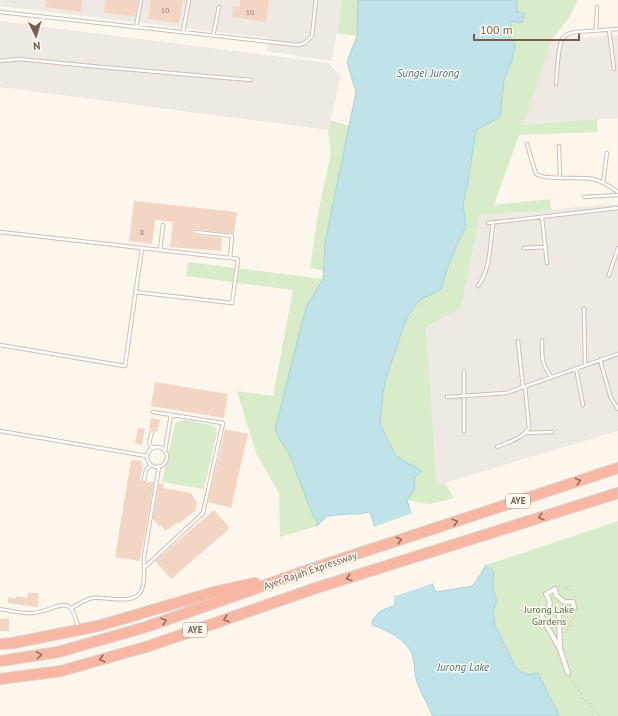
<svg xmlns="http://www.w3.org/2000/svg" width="618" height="716" font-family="'PT Sans',sans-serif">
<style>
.industrial{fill:#efe9e4}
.green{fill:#d8ecc9}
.water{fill:#bfe3e8;stroke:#a5d3da}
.pier{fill:#fdf6ec}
.building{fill:#f3d5c3}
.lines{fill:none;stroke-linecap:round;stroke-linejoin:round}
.service-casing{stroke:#d1beb0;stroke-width:4.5}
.pedestrian-casing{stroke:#d1beb0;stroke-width:6}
.motorway-casing{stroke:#dad1cd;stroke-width:12}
.path{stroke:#d9b8a5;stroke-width:1.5;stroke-dasharray:1 3;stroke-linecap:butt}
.service{stroke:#fff;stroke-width:2.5}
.pedestrian{stroke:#fff;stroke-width:4}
.motorway{stroke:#f7b7a3;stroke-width:10}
.oneway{stroke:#936e5e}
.labels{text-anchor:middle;stroke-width:3;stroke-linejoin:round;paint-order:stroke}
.number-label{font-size:8px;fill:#987a6a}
.shield{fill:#fffaf3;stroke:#a28b7f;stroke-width:1}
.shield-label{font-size:9px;font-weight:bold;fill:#7a5c4d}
.street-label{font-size:10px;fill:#7a5c4d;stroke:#fffaf3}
.park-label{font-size:10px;fill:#537a41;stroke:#fffaf3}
.water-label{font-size:11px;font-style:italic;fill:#437c86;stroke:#fffaf3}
</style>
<rect width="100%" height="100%" fill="#fdf6ec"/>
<!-- industrial -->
<path class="industrial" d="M0,0H342L332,61L267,51L268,38L0,6Z
M0,21L328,63L341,76L328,130L0,87Z
M618,35V118L523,125L552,39Z
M618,204V431L437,485L426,327L461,308L480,215Z"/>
<!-- green -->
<path class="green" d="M342,0H358L357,36L337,33Z
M517,0H578L569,18L552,39L523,125L597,119V132L519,135L494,205L550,199L551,210L480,215L461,308L426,327L437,485L445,483L454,498L429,504L407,500L415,489L411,464L396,456L380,424L383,392L387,375L407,317L420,300L441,289L447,269L458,242L466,227L463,204L467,187L476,130L500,117L504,80L512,60L510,38L511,21L523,13H517Z
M331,120L349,126L325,243L323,270L310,268L318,213L331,153L328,130Z
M188,262L323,279L306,307L280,440L289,453L313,516L317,519V526L280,537L279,493L256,453L237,391L273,396L293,290L186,276Z
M184,420L212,425L216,428L217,433L204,489L162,482L175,424L179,421Z
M618,521V716H560L549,696L527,675L516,668L495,625L493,611L497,600C492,590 492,583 494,572L486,565Z"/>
<!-- water -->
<path class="water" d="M358,0H517V12L524,13L522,23L511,21L510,37L515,45L512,60L504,80L500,117L476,130L467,187L463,204L466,227L458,242L447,269L441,289L420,300L407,317L387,375L383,392L380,424L396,456L422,471L414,478L415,489L407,500L432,583L436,592L473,586L486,565L494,572C492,583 492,590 497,600L493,612L495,625L516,668L527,675L538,673L549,696L560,716H433C428,705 421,693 417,682C414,674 415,665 413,657C409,641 386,629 372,625V621L379,612L395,605V593L370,512L357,514H348L327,516L317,526V519L313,516L289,453L280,440L275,430L306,307L323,279L325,243L356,92L347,62L357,36Z"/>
<!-- pier -->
<path class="pier" d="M413,513L427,565L434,583L393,597L387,572L373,527Z"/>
<!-- building -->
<path class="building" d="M46,0H82L81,12L45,7Z
M105,0H138L135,16L104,13Z
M151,0H183L179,23L148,19Z
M240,0H269L266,22L232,17L233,6L240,7Z
M134,201L237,212L234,234L195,229L193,230L192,233L194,235L222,238L221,251L170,247L173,222L155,220L152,244L129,241Z
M155,382L228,394L224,418L151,406Z
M151,418L160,420L157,432L152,429L149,430Z
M138,428L145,429L142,445L135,443Z
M225,429L248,434L231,508L208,502Z
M131,460L142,461L141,465L143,466L140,480L142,482H154L140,561L115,557Z
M159,483L164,484L163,488L191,493L197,503L196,510L178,524L177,523L165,531L161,525L159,527L153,519Z
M214,510L228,526V530L171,579L155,561Z
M28,593H39L38,607L8,603V597L16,599L17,596L27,598Z
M9,618V631H0V619Z"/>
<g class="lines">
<!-- service casing -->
<g class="service-casing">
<path id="service" d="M0,12L298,45L305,43L312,36L316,0
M136,27L141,0
M596,30L597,7
M609,30L614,69
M183,32L189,0
M213,36L219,7
M0,61L19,59L101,67L251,80
M556,84C557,74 558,47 562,39C566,34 570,33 576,32L618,29
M527,144L536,174C550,181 577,176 593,179C601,181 611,187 618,192
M559,146L560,178
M603,183L607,153
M584,197L618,195
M542,218L547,263
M488,223L618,208
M0,232L142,248L125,366L0,345
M195,232L232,236L230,258
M524,248L546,247
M160,250L163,225
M609,275L618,248
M478,286C491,269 490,243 493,223
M135,292L232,303L238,259L142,248
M584,309L585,365
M542,340C542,358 541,362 551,377
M518,341L523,387
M600,360L611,398L618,409
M576,368L583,405
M464,371V431
M447,397L506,393L618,354
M0,431L147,456
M152,432L149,443L152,448
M526,433L552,432
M147 457a10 10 0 1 1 20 0a10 10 0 1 1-20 0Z
M497,447C508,442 522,439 529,428L525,386
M165,450L171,415
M144,480L146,470L151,465
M144,568V557L159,467
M72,608C78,604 84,600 92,598C104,596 132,605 140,593C145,587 144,575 144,568L203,513L223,423L153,412
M0,609C11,611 23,614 34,613C60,609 70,591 78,627"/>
</g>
<!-- pedestrian casing -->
<g class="pedestrian-casing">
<path id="pedestrian" d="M560,649L544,621L541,613L549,608C551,602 549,599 546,594L555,589L556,595L564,602H573L574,608L559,614L560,649L568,673"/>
</g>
<!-- motorway casing -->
<g class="motorway-casing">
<path id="motorway" d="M0,644L13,643L98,626L214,592L255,583
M0,661L58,652L146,627L308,570L618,468
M0,679L61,671L149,646L316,588L618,493"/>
</g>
<!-- path -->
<path class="path" d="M559,586C568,586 573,591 576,598
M537,609L541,594
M565,633L576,613
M570,677L582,697L601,716"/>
<!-- service -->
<use href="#service" class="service"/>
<!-- pedestrian -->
<use href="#pedestrian" class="pedestrian"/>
<!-- motorway -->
<use href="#motorway" class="motorway"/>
</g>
<!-- one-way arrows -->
<defs><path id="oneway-chevron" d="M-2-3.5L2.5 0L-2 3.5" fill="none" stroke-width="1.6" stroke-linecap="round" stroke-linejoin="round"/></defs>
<g class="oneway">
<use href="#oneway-chevron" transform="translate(578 481) rotate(-18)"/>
<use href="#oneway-chevron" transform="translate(541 517) rotate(163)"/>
<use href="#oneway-chevron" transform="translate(455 522) rotate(-18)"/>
<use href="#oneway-chevron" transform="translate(399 540) rotate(-18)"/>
<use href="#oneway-chevron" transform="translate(349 578) rotate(162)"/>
<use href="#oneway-chevron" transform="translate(226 619) rotate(161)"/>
<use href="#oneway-chevron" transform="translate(164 621) rotate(-19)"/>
<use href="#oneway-chevron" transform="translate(39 655) rotate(-8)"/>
<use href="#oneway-chevron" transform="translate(102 659) rotate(164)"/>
</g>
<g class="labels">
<!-- number labels -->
<g class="number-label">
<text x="165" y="13">10</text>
<text x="250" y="15">10</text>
<text x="142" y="235">8</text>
</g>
<!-- shield labels -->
<g class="shield">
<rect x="506" y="494" width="24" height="14" rx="3"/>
<rect x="183" y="623" width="24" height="14" rx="3"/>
</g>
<g class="shield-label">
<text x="518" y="504">AYE</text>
<text x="195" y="633">AYE</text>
</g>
<!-- street labels -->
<g class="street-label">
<text transform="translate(310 570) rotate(-19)" y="4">Ayer Rajah Expressway</text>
</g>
<!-- park labels -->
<g class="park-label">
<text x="549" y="613">Jurong Lake<tspan x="549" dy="12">Gardens</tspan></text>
</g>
<!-- water labels -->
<g class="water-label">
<text x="428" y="77">Sungei Jurong</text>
<text x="463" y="671">Jurong Lake</text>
</g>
</g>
<!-- north arrow -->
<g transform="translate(36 36) rotate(175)" stroke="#fffaf3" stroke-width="3" paint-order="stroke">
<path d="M0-3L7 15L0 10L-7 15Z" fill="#7a5c4d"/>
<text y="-6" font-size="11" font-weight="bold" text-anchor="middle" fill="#7a5c4d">N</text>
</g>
<!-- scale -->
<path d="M474 34v6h105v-6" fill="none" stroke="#7a5c4d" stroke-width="2"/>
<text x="480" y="34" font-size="12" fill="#7a5c4d" stroke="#fffaf3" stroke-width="3" paint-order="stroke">100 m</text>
</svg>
